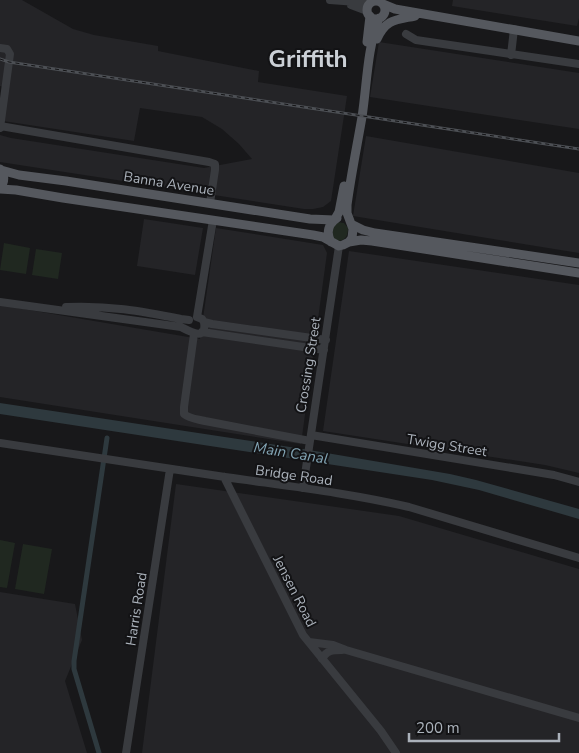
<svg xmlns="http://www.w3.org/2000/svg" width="579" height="753" font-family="'Nunito Sans',sans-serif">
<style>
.built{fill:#242427}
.green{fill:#202820}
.water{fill:#2e393e}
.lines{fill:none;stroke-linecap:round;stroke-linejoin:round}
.canal{stroke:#2e393e;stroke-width:5}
.minor{stroke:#393b3f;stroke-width:8}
.major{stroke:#55585e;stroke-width:9}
.rail-casing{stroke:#4c4f54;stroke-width:3}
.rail{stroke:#131315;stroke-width:1;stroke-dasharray:4;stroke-linecap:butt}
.labels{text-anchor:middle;stroke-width:4;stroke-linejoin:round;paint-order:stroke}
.street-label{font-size:14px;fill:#aab1ba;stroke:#131315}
.water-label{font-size:15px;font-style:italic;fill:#82a4b4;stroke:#131315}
.town-label{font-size:24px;font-weight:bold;fill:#cbd0d6;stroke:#131315}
</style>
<rect width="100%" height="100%" fill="#18181a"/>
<!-- built -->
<path class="built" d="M0,0H22L73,29L94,35L158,46V51L259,71L258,82L347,96L331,201L323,207L313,209H304L0,162V135L11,138L204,168L252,159L239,144L222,129L202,117L140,108L134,141L3,121L8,88L0,86Z
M453,0H579V18L577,26L452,6Z
M379,42L579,73V129L370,97Z
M366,136L579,173V253L353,216Z
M144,219L203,228L195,275L137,266Z
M216,228L323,245L327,253L301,444L0,397V305L200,339Z
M349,251L579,285V473L545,465L323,431Z
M176,484L399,516L579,569V753H142Z
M0,592L75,604L82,640L65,681L87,753H0Z"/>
<!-- green -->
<path class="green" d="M337,222L344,223L348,228C348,235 346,240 339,241L333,238L332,228Z
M4,243L30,248L26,274L0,270Z
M36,249L62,253L58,279L32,275Z
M0,540L15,543L7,588L0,587Z
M23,544L52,549L44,594L15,589Z"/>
<!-- water -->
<path class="water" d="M0,403L303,449L450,474L476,480L579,509V519L479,490L432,480L0,414Z"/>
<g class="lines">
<!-- canal -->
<path class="canal" d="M99,753L74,669V661L107,438"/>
<!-- minor -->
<path class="minor" d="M330,0L370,3
M377,0V1
M351,5L367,11
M406,34L416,40L579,64
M0,48L7,49L10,54L0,128
M511,55L514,29
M0,126L209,162L215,164V170L210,203
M0,302L181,327C189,331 207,342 204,322
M66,307C107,305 141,311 181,319L189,320
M197,317L202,319L204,322L212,324L326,340
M197,317L213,220
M202,332L324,350
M194,334L184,407V414C190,419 197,419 205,421L310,441
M311,435L554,475L579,482
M0,443C75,455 150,466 225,477C287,486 349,493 409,507L579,558
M224,477L303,635L381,731L396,753
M303,488L339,246
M309,642L333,645L346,650L579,718
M322,659C327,650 332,650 342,650
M126,753L170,469"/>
<!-- major -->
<path class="major" d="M367 10a9 9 0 1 1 18 0a9 9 0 1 1-18 0Z
M383,4L395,9L579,41
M377,39C386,19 396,20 415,16
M367,42L370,16
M0,169C5,175 5,182 0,188
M1,170L19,175L66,181L310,219L334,220
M0,189L16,190L63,198L313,235L323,237L339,246L343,245L349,242L352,238L353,229L347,213V205C351,175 357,146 362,117C367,84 367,49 379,18
M335,219L339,212L344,186
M353,225L363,230L375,233L579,263
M331,242C326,233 328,224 337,218
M349,242L361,240L372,241L579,273"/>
<!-- rail casing -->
<g class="rail-casing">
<path id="rail" d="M0,59L9,62L579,149"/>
</g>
<!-- rail -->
<use href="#rail" class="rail"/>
</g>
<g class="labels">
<!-- street labels -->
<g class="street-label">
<text transform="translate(169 183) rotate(9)" y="5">Banna Avenue</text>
<text transform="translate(308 365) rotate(-81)" y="5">Crossing Street</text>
<text transform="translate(447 445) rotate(9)" y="5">Twigg Street</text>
<text transform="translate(294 475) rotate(8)" y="5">Bridge Road</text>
<text transform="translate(295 591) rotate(63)" y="5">Jensen Road</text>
<text transform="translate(136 609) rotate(-81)" y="5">Harris Road</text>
</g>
<!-- water labels -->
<g class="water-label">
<text transform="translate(291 453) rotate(9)" y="5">Main Canal</text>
</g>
<!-- town labels -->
<g class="town-label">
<text x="308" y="67">Griffith</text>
</g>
</g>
<!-- scale -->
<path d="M409 733v8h150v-8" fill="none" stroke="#aab1ba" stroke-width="2.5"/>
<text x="416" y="733" font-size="15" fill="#aab1ba" stroke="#131315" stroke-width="4" paint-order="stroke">200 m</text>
</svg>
